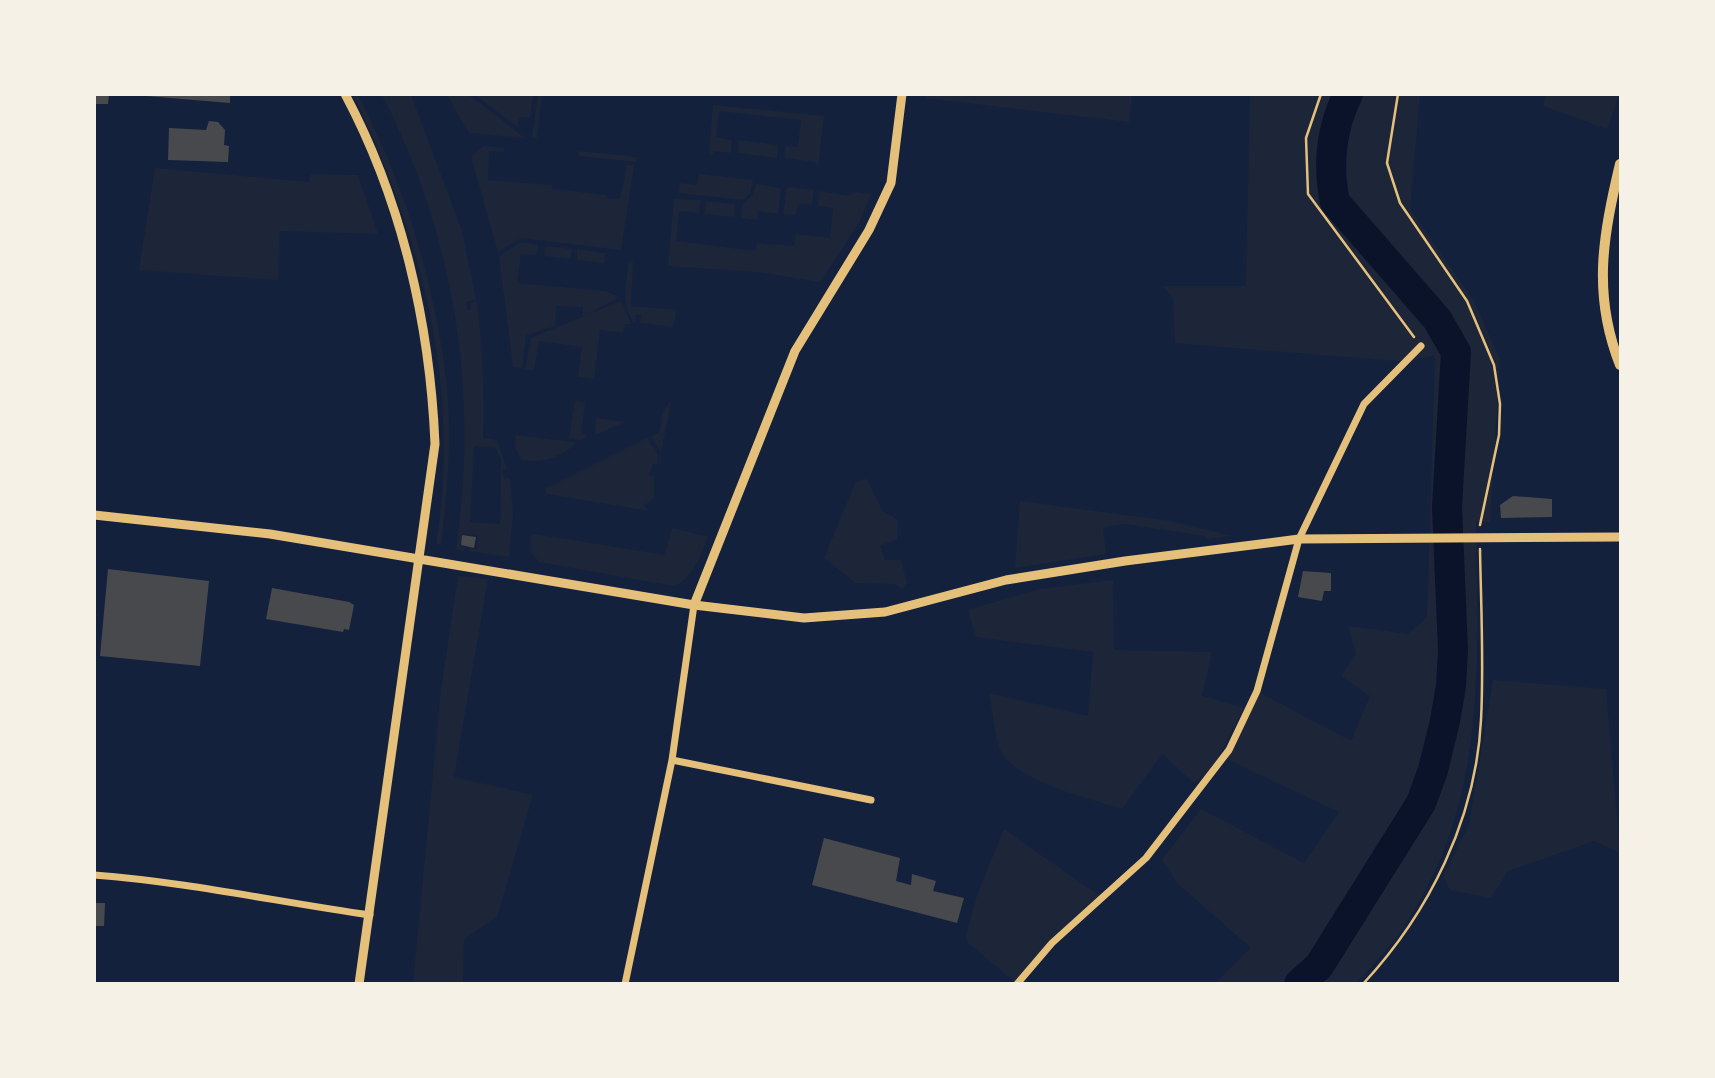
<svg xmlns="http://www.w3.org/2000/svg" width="1715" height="1078" font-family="Barlow,sans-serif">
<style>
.green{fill:#1d2539;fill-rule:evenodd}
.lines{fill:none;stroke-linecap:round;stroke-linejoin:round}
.river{stroke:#0b132b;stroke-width:30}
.building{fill:#48494c}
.path{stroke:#e5c07b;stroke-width:2.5}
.minor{stroke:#e5c07b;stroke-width:7}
.tertiary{stroke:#e5c07b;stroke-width:9}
.secondary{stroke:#e5c07b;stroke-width:10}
</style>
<rect width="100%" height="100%" fill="#14213d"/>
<!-- green -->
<path class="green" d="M353,95H358C405,185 436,286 447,388C452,440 447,495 441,546L436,543C462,389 421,234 353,95Z
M382,95H411L462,231L476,300L466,302L467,310H471V303L477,301C482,347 485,392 483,438L497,440L507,469L502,470L505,479L510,478L513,514L509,557L468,551L469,548L477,549L478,536L462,534L460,547L465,548L464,551L456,549C479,392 455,236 382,95ZM474,446L496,448L501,459L500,524L470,522Z
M447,95H469L525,138L469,133Z
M475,95H533L530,117L519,118L518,127Z
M538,95H542L537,138L532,137Z
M925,95V94L1132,95L1129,122L925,98Z
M1250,95H1420L1410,209L1474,301L1500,360L1490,522L1476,521C1478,667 1488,804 1401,931C1388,949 1372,966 1357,983H1215L1251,948L1177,883L1162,860L1201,809L1304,863L1339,812L1226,759L1257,691L1351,741L1370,696L1341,676L1356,654L1348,626L1408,634L1427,617L1435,355L1408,362L1175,343L1173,298L1162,286H1246Z
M1546,95V94L1619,95L1607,129L1543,106Z
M713,105L824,116L818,167L815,162L784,158L786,146L798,147L801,120L719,111L716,137L732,140L731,153L714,151L713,154H709Z
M739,140L778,145L777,158L738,153Z
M483,146L504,148V152L489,151L488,180L552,185V189L606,195V198L620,199L627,165H634L621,250L521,238L498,252L471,157Z
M579,151L637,157L636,162L579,156Z
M155,168L309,182L311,174L358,175L378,234L280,231L278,280L139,270Z
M699,174L753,180L750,194L742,200L679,193L680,183L697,185Z
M756,184L781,188L778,214L758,211L757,220L741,218L742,205L753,195Z
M787,187L814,190L812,205L799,204L795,215L783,214Z
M819,191L850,196L853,192L871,194L860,221L820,282L757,272L668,266L674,199L701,200L699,213L679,211L676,241L755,251L757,243L794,246L796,234L830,238L833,208L818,206Z
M706,201L735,204L734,217L704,214Z
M522,242L538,245L536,255L521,254L517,283L605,291L619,297L583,317V307L556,306L555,326L526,335L522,368L513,367L499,256Z
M545,246L572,249L570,259L544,256Z
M577,249L605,253L604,263L577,260Z
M629,261L633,262L631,306L676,310L674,327L640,323L641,315H636L635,324C620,303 626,285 629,261Z
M621,301L631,324H625L623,333L600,330L594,379L578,377L582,347L539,341L534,371L525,369L531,338Z
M575,401L585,403L581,434L588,436L580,440L569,438Z
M670,401L671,403L661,452L651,437L660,431L662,415Z
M596,418L625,422L595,435Z
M515,435L574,442L575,444C562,457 540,464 522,460L516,450Z
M647,438L658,455L657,464H653L649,475L654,476V498L643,506L650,511L546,494L545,489Z
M867,479L882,510L898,520L897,539L880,546L885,560H901L907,583L902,589L894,584L856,583L824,558L856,481Z
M1020,501L1170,521L1232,536L1207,539L1205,536L1125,524L1103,527L1106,554L1015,568Z
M672,528L708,537C701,554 692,581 673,586L539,562L531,552L530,537L534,534L665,555Z
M458,576L488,579L454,777L533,795L497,917L464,939L463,983H413L441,690Z
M1113,580L1114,650L1212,652L1202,696L1244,708L1212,769L1194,783L1162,754L1122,809C1092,799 1009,780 999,747C994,730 993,711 989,693L1088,716L1093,652L976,637L968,610L1039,589Z
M1493,680L1606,689L1620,853L1594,841L1508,871L1491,898L1450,890L1443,876L1469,825Z
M1004,829L1104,899L1052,943L1016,983L968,943L966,936L977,895Z"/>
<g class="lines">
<!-- river -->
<path class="river" d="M1299,984L1319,966L1421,803L1433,770L1445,721L1451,686L1453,650L1447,507L1456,352L1437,319L1335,202C1327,164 1331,129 1348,94"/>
</g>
<!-- building -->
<path class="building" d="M94,94H109L108,104H94Z
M122,94H230V103Z
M209,121L218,122L225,130L224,145L229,146L228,162L168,160L169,128L206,130Z
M1513,496L1552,499V517L1501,518L1500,505Z
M462,535L476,537L474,548L461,545Z
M108,569L209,581L200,666L100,656Z
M1303,571L1331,573V591H1324L1322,601L1298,597Z
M272,588L349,602L354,605L349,630L344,629L343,632L266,619Z
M824,838L900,858L896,881L911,885L912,874L936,881L933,891L964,898L957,923L812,885Z
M94,903H105L104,926H94Z"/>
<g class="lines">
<!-- path -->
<path class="path" d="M1321,94L1306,138L1308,194L1414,337
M1398,94L1387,163L1400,203L1467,301L1494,365L1500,404L1499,435L1480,525
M1363,984C1429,913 1476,819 1481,720C1484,664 1481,606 1480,549"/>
<!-- minor -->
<path class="minor" d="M672,760L871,800
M94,875C187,882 278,902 370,915
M625,984L672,760L694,605
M1017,984L1052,943L1146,858L1229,750L1257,691L1299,539L1364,404L1421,346"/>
<!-- tertiary -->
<path class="tertiary" d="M345,94C402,201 430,324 435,444L359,984
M94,515L270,534L694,605L804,618L885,612L1006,580L1125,561L1299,539L1620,537
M694,605L795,351L869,230L891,183L902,94"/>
<!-- secondary -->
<path class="secondary" d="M1620,164C1603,236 1592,294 1620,365"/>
</g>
<!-- border -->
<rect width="1715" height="1078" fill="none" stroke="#f6f1e7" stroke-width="192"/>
</svg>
